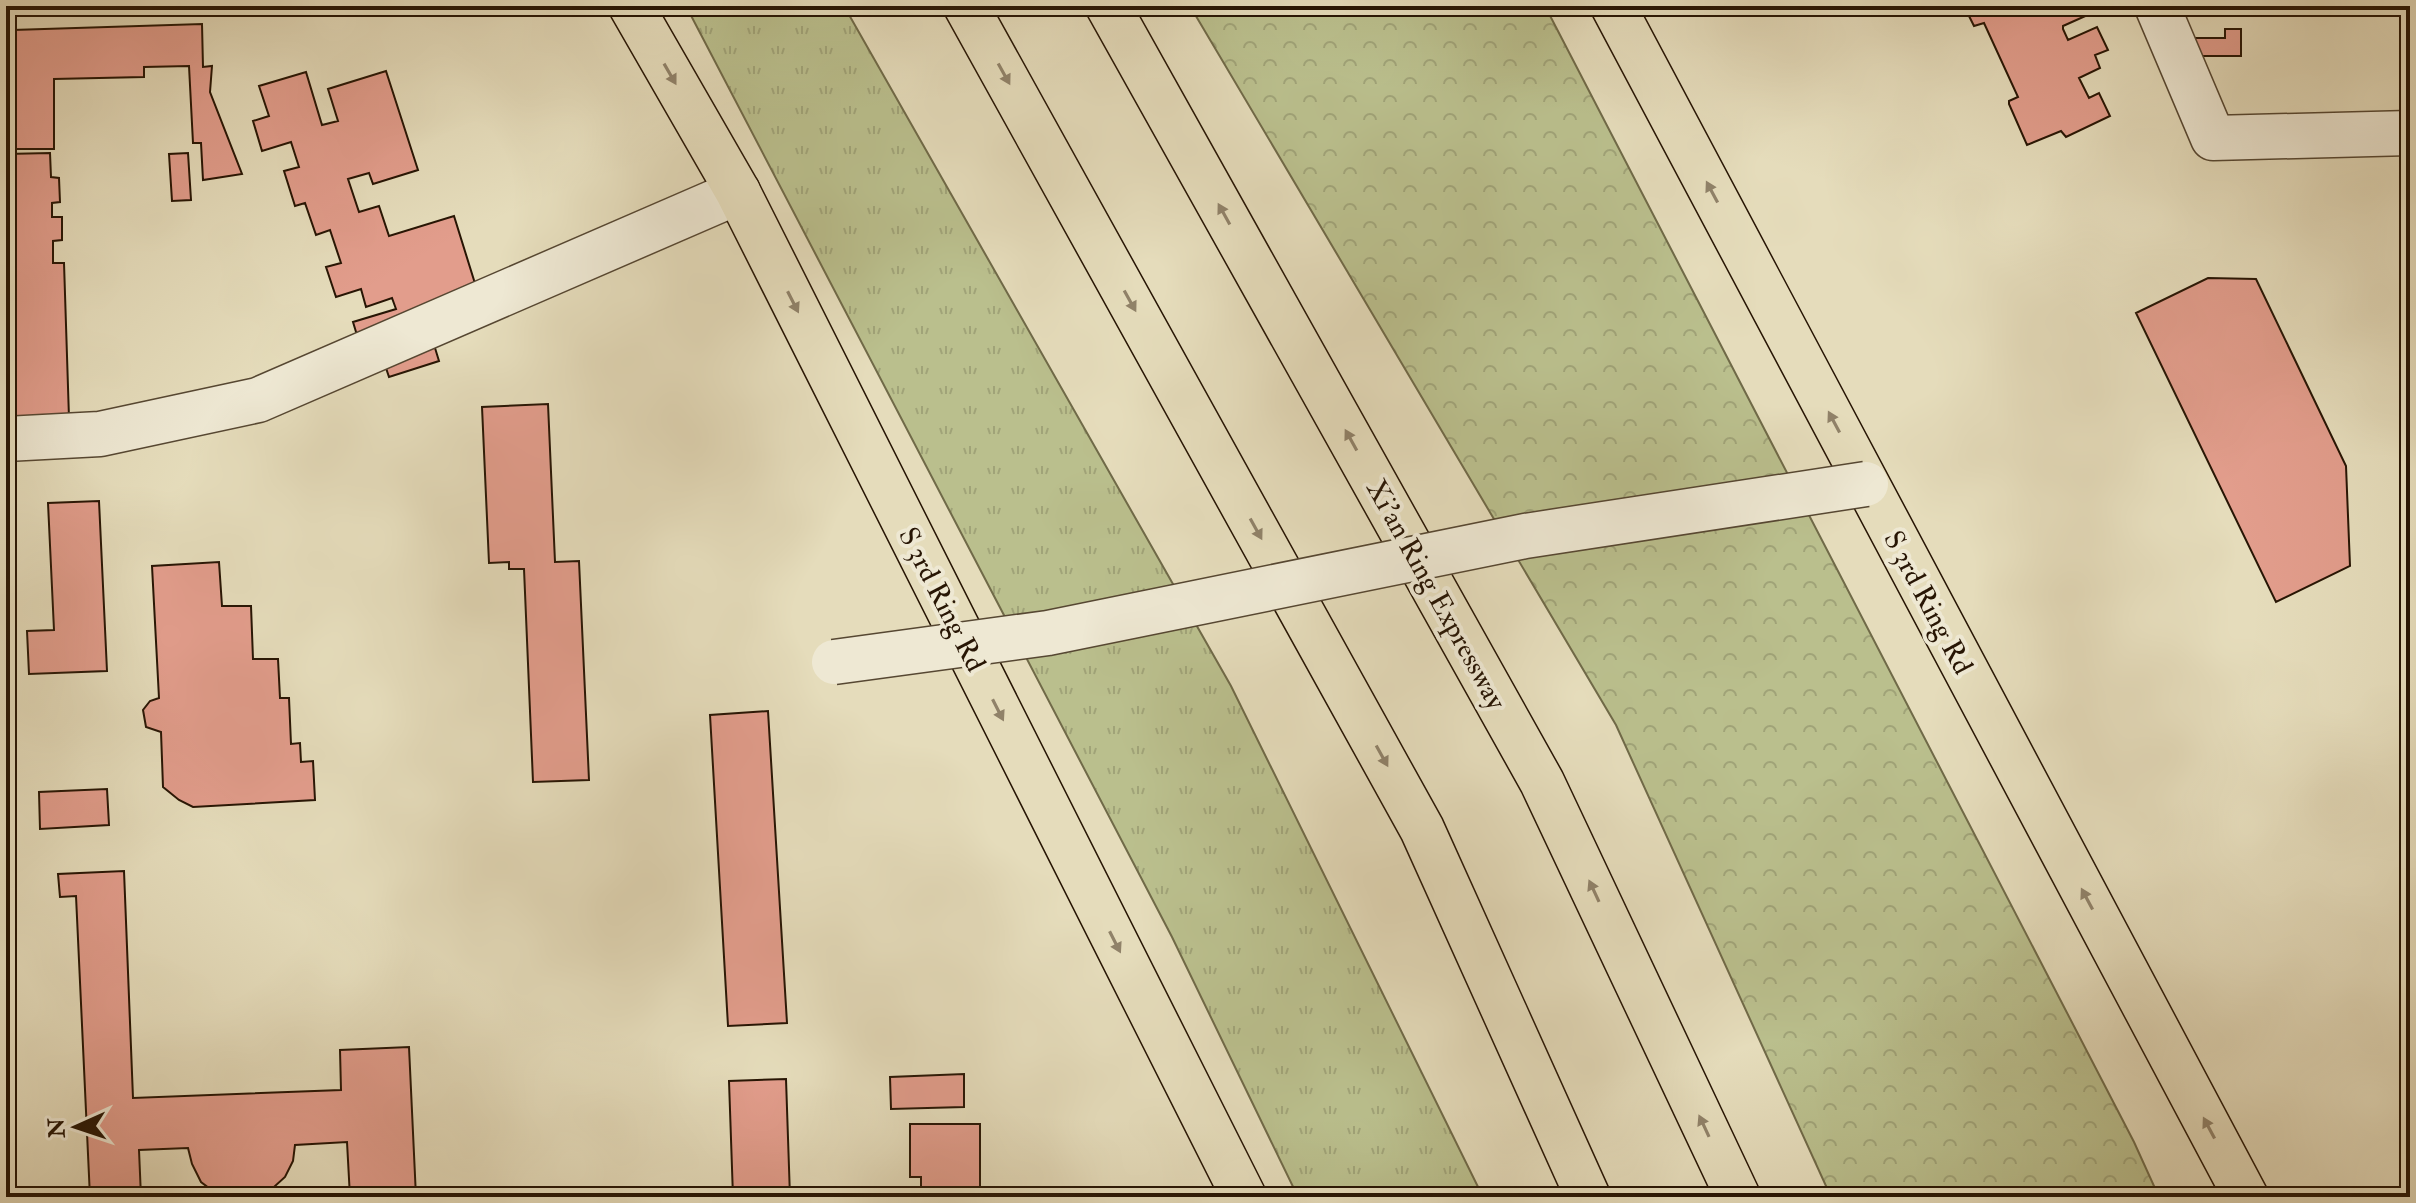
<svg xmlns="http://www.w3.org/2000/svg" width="2416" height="1203" font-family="'IM FELL Double Pica',serif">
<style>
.grass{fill:url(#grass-tufts);stroke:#706a48;stroke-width:2}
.forest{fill:url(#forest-crowns);stroke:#706a48;stroke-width:2}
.building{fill:#e29d8c;stroke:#271504;stroke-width:2}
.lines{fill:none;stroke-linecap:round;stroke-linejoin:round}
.minor-casing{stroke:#564732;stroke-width:47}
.highway-casing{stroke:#271504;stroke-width:47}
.minor{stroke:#eee8d3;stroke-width:44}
.highway{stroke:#e5dcbb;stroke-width:44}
.minor-bridge-casing{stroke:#564732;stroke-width:47;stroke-linecap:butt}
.minor-bridge{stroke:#eee8d3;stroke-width:44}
.oneway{fill:#908269}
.labels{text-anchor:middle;stroke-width:8;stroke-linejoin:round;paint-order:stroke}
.street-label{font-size:28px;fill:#271504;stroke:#eee8d3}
</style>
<defs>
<pattern id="grass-tufts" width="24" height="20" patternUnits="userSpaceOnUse" patternTransform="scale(2)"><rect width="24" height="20" fill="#babf8d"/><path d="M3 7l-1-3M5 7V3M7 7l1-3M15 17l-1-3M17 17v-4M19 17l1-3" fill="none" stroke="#a0a378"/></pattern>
<pattern id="forest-crowns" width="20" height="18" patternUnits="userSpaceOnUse" patternTransform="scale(2)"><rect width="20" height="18" fill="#babf8d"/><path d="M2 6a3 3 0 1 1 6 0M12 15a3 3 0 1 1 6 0" fill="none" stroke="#a0a378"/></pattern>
</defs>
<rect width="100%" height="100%" fill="#e5dcbb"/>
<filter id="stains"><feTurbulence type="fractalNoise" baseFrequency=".0025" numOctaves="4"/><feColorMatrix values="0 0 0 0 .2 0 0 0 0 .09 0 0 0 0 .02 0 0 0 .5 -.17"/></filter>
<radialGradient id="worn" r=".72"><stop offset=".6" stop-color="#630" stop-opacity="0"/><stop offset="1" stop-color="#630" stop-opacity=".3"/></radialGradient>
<!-- grass -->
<path class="grass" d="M686,6H844L1231,686L1483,1197H1298L1172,937Z"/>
<!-- forest -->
<path class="forest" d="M1190,6H1545L2134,1142L2159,1197H1831L1616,725Z"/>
<!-- building -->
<path class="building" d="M1964,6H2087L2090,14L2063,26V29L2068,40L2097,27L2108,50L2095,55L2100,68L2079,78L2089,98L2099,93L2110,116L2066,137L2061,131L2027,145L2009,104V101L2018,97L1984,23L1974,26Z
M202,24L203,67L212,66L210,92L242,174L203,180L201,143H193L189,66L144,67V77L54,79V149H16L13,30Z
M2225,29H2241V56H2192L2191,38H2225Z
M12,51L15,112H6V52Z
M386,71L418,170L373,184L369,173L348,179L359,212L379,206L389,236L454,216L487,322L428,325L439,361L389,377L380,350L363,355L353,322L396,309L392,298L366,307L361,289L336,297L326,267L341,263L330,230L316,235L305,203L295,206L284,171L299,167L291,142L262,151L253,121L269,116L259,86L306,72L322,125L338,121L328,89Z
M50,153L51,177L59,178L60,202L52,203V217H62V240L53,241V263H64L69,418L7,420L6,154Z
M188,153L191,200L172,201L169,154Z
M2208,278L2256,279L2346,466L2350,566L2276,602L2136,313Z
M548,404L555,562L579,561L589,780L533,782L524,569H509V562L489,563L482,407Z
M99,501L107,671L29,674L27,631L54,630L48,503Z
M219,562L222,606H251L253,659H278L280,698H289L291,744L300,743L301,762L313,761L315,800L193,807L179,800L163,787L161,732L146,727L143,710L150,701L159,698L152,566Z
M768,711L787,1023L728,1026L710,715Z
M107,789L109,825L40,829L39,792Z
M124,871L133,1098L341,1090L340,1050L409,1047L416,1197H350L347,1142L295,1145L293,1161L285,1177L274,1187L255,1197H229L213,1191L201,1182L192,1164L188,1148L139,1150L141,1197H90L76,896L60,897L58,874Z
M964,1074V1107L891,1109L890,1077Z
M786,1079L790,1197H733L729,1081Z
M910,1124H980V1197H909V1190H921V1177H910Z"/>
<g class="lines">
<!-- minor casing -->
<g class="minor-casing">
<path id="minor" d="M2157,6L2213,138L2410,133
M6,439L100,434L258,400L738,192"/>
</g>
<!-- highway casing -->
<g class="highway-casing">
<path id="highway" d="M631,6L738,192L1244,1197
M966,6L1422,829L1588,1197
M1108,6L1542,782L1738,1197
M1613,6L2246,1197"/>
</g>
<!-- minor -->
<use href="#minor" class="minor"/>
<!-- highway -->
<use href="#highway" class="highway"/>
<!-- minor-bridge casing -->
<g class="minor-bridge-casing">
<path id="minor-bridge" d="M834,662L1048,633L1525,536L1866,484"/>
</g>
<!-- minor-bridge -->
<use href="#minor-bridge" class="minor-bridge"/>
</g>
<!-- one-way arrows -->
<defs><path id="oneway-solid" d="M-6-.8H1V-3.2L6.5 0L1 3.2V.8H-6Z" transform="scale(2)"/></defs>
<g class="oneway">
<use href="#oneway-solid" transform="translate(670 74) rotate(60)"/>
<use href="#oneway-solid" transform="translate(1004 74) rotate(61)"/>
<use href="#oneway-solid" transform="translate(1712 192) rotate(-118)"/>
<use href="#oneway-solid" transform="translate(1224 214) rotate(-119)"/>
<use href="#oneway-solid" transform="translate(1130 301) rotate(61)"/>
<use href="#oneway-solid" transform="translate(793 302) rotate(63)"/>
<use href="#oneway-solid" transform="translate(1834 422) rotate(-118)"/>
<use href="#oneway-solid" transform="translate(1351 440) rotate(-119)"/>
<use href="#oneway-solid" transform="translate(1256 529) rotate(61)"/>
<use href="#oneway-solid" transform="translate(998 710) rotate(63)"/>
<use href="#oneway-solid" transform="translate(1382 756) rotate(61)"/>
<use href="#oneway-solid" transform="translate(1594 891) rotate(-115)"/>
<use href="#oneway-solid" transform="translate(2087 899) rotate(-118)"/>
<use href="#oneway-solid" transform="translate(1115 942) rotate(63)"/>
<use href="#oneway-solid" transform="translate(1704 1126) rotate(-115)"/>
<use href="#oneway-solid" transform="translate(2209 1128) rotate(-118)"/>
</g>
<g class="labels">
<!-- street labels -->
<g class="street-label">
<text transform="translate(1437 594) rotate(61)" y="10">Xi'an Ring Expressway</text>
<text transform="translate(943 599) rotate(63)" y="10">S 3rd Ring Rd</text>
<text transform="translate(1929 602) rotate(62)" y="10">S 3rd Ring Rd</text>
</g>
</g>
<!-- margin -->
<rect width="2416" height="1203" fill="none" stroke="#e5dcbb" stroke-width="32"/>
<rect x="8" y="8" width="2400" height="1187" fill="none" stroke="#271504" stroke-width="4"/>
<rect x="16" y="16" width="2384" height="1171" fill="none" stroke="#271504" stroke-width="2"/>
<!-- north arrow -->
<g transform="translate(76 1127) rotate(267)" stroke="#eee8d3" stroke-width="6" paint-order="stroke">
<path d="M0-6L14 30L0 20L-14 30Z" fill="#271504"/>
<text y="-12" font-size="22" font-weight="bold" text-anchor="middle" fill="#271504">N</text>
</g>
<rect width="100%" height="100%" filter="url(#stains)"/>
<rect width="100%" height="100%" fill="url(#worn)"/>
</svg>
